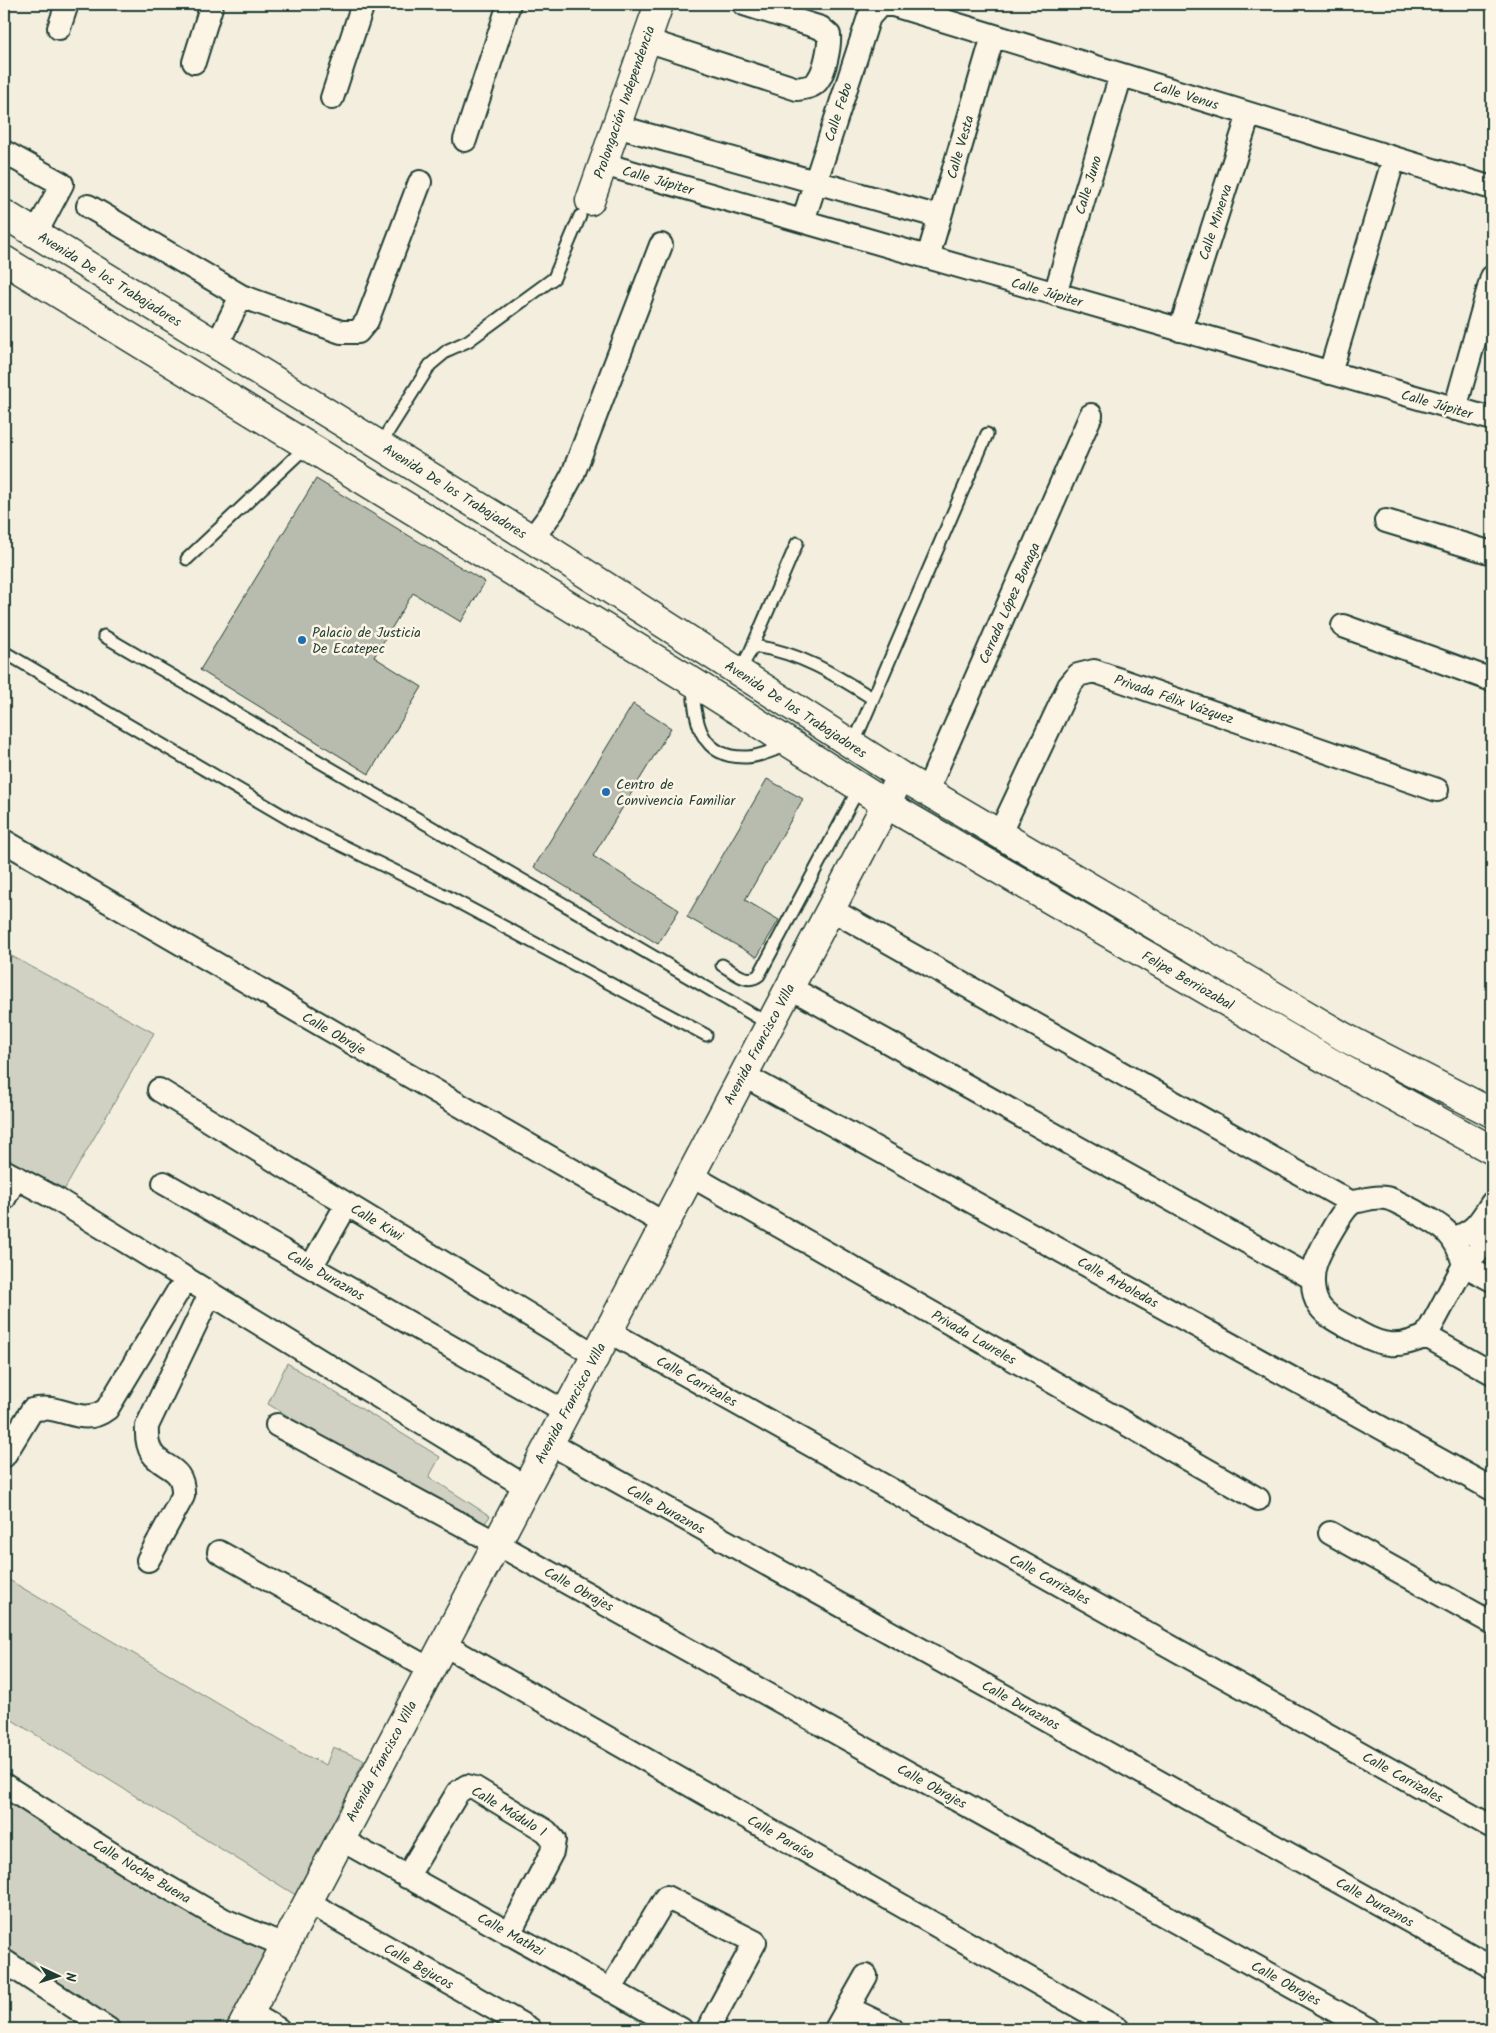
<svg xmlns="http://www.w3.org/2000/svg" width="1496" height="2033" font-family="Kalam,sans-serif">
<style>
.green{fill:#d0d1c2;stroke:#78877b}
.building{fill:#b8bcae;stroke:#1f3d34}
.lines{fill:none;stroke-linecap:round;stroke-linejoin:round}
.lane-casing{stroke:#1f3d34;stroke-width:15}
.street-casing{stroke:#1f3d34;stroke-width:26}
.secondary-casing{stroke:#1f3d34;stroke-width:31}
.lane{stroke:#fcf5e5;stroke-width:11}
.street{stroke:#fcf5e5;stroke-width:22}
.secondary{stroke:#fcf5e5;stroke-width:28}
.poi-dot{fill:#1f6fb2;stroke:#fcf5e5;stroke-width:2}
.labels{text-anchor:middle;stroke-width:5;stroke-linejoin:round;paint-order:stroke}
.street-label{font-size:14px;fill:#1f3d34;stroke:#fcf5e5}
.poi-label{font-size:14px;fill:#1f3d34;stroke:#fcf5e5;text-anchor:start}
</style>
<rect width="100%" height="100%" fill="#f3eede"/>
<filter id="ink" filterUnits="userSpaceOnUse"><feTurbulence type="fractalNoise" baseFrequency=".02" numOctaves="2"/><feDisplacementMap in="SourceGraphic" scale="10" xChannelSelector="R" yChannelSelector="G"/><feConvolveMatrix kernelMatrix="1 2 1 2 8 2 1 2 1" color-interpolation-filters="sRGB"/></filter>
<g filter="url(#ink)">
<!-- green -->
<path class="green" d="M4,952L154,1033L55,1206L4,1178Z
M287,1363L440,1457L429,1477L490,1516L479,1532L268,1404Z
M4,1577L303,1754L326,1765L333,1747L364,1760L355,1779L369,1786L307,1902L4,1715Z
M4,1780L231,1915L289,1936L240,2029H103L4,1967Z"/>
<!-- building -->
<path class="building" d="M316,479L485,582L461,622L413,593L374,657L422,687L369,774L200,670Z
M633,704L671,728L593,856L679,910L658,944L534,867Z
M767,779L803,799L745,900L779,920L757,957L687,917Z"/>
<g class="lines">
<!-- lane casing -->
<g class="lane-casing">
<path id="lane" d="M381,446L389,430L430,365L448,350L468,341L554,278L580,216
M187,559L307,446
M104,636L769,1024
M753,646C799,652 834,674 872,698
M4,652L294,822L452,899L706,1035
M739,672L751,650L797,543
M693,684C694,720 700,759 747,757C760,757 775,749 788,745
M853,745L987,434
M722,965C734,972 747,985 759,975L859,788"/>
</g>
<!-- street casing -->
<g class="street-casing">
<path id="street" d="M59,28L67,4
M646,40L797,89C804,88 814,87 818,80C825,71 830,46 829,35L821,28L744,4
M194,62L212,4
M332,98L363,4
M616,126L940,217
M465,140L509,4
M4,152L62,184L36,233
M603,164L1492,419
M88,206L241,296L341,332H358L367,321L420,182
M803,221L869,17L879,6L890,4L1492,188
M928,257L993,36
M1055,294L1121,75
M1180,330L1249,114
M217,345L241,296
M1330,373L1394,158
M1455,409L1492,277
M1386,521L1492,553
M532,539L553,511L573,474L661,245
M1343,626L1492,680
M927,791L1091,415
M1000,833L1069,686L1078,675L1094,671L1437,790
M4,841L665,1224
M841,915L1352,1203
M798,992L1312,1278
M743,1075L1492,1489
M159,1090L595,1355
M4,1171L58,1200L526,1487
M690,1175L1258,1499
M164,1183L565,1412
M4,1199L16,1177
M1492,1227L1479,1250L1464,1265L1426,1336C1399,1348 1384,1347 1359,1333C1345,1325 1324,1317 1317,1302C1312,1291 1312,1275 1315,1265C1318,1254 1342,1209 1352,1203C1354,1201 1360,1201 1363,1200C1386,1194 1392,1199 1412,1210C1440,1225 1455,1231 1464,1265L1492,1280
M1454,1238C1476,1231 1480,1221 1492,1203
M311,1267L347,1204
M608,1331L1492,1827
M1426,1336L1492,1373
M277,1425L496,1543L1368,2029
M549,1443L1492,1967
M4,1456L32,1410C62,1402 81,1429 107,1409L186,1278
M1330,1533L1492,1623
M219,1552L430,1669
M148,1560L183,1496C185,1454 144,1477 147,1426L210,1294
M443,1644L1118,2029
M4,1785L126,1863L224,1920L286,1946
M340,1839L681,2029
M407,1877L458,1792L467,1786L475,1788L546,1831L554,1840L552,1852L509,1934
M308,1902L530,2029
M4,1961L108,2029
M610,1990L666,1897L755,1942L708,2029
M848,2008L892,2029
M250,2013L278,2029
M836,2029L866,1976"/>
</g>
<!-- secondary casing -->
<g class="secondary-casing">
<path id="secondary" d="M590,201L659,4
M4,214L532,539L901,776L1344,1037L1492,1113
M4,260L693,682L886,804L1332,1063L1492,1150
M241,2029L894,789"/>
</g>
<!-- lane -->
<use href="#lane" class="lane"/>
<!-- street -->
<use href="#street" class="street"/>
<!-- secondary -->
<use href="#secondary" class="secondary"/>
</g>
</g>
<!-- markers -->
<g class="poi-dot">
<circle cx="302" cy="640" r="5"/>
<circle cx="606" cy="792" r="5"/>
</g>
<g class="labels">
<!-- street labels -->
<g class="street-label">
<text transform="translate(1186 95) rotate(17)" y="5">Calle Venus</text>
<text transform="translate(624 102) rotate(-71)" y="5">Prolongación Independencia</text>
<text transform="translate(838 112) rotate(-72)" y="5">Calle Febo</text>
<text transform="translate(960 147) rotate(-74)" y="5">Calle Vesta</text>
<text transform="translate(658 180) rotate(16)" y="5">Calle Júpiter</text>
<text transform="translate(1088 185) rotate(-73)" y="5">Calle Juno</text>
<text transform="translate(1215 222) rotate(-72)" y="5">Calle Minerva</text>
<text transform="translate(110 279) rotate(32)" y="5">Avenida De los Trabajadores</text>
<text transform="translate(1047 292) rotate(16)" y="5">Calle Júpiter</text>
<text transform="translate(1437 404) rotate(16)" y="5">Calle Júpiter</text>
<text transform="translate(455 491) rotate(32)" y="5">Avenida De los Trabajadores</text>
<text transform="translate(1009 603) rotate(-66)" y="5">Cerrada López Bonaga</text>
<text transform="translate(1174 699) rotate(19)" y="5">Privada Félix Vázquez</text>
<text transform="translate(796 709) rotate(33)" y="5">Avenida De los Trabajadores</text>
<text transform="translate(1188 980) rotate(30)" y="5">Felipe Berriozabal</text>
<text transform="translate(334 1033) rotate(30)" y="5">Calle Obraje</text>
<text transform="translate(759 1044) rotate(-62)" y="5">Avenida Francisco Villa</text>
<text transform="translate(377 1222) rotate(31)" y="5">Calle Kiwi</text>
<text transform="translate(326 1275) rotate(30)" y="5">Calle Duraznos</text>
<text transform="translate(1118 1282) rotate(29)" y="5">Calle Arboledas</text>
<text transform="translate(974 1337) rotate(30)" y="5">Privada Laureles</text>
<text transform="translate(697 1381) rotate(29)" y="5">Calle Carrizales</text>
<text transform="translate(570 1403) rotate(-62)" y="5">Avenida Francisco Villa</text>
<text transform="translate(666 1509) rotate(29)" y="5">Calle Duraznos</text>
<text transform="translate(1050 1579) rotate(29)" y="5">Calle Carrizales</text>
<text transform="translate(579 1589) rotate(29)" y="5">Calle Obrajes</text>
<text transform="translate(1021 1705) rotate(29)" y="5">Calle Duraznos</text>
<text transform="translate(381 1761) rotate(-62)" y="5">Avenida Francisco Villa</text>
<text transform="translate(1403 1777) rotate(29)" y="5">Calle Carrizales</text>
<text transform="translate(932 1786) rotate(29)" y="5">Calle Obrajes</text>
<text transform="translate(509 1811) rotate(31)" y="5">Calle Módulo 1</text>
<text transform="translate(781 1837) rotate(30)" y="5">Calle Paraíso</text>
<text transform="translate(142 1871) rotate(31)" y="5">Calle Noche Buena</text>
<text transform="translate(1375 1902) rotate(29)" y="5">Calle Duraznos</text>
<text transform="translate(511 1934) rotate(29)" y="5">Calle Mathzi</text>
<text transform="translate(419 1966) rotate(30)" y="5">Calle Bejucos</text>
<text transform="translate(1286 1983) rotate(29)" y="5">Calle Obrajes</text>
</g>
<!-- poi labels -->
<g class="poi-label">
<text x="312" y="637">Palacio de Justicia<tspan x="312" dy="16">De Ecatepec</tspan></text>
<text x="616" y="789">Centro de<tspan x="616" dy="16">Convivencia Familiar</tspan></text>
</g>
</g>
<!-- margin -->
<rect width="1496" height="2033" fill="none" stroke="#fcf5e5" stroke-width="20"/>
<rect x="10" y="10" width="1476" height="2013" fill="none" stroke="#1f3d34" stroke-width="2" filter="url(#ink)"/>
<!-- north arrow -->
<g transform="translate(58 1976) rotate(94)" stroke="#fcf5e5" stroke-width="4" paint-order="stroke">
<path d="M0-4L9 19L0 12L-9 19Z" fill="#1f3d34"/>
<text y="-8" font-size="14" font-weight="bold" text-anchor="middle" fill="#1f3d34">N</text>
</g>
</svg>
